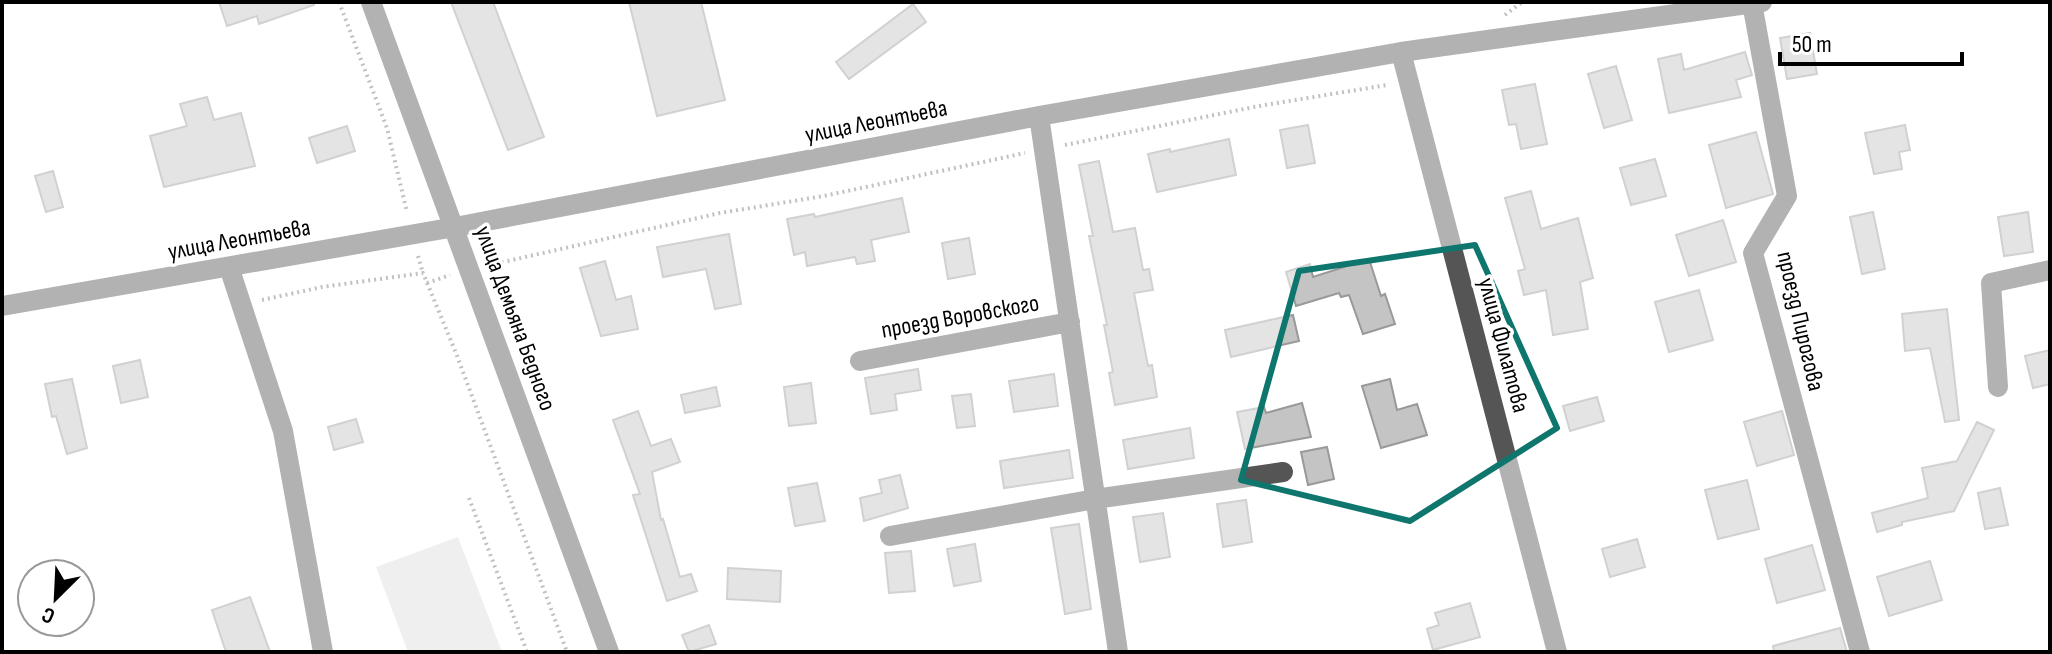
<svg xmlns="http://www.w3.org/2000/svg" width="2052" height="654" font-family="'Sofia Sans Condensed',sans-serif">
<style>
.green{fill:#dcdcdc}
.building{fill:#c4c4c4;stroke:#999;stroke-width:2}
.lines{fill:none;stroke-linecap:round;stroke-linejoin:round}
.path{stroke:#777;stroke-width:4;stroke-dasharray:2 4;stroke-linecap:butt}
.minor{stroke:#555;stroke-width:20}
.marked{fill:none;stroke:#0f766e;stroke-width:6;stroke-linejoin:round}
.labels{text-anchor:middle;stroke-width:7;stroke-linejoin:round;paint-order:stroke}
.street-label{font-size:24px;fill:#000;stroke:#fff}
</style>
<rect width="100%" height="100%" fill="#fff"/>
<!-- green -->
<path class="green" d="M458,537L502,652H408L376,567Z"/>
<!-- building -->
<path class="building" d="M219,2H313L314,5L259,24L257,16L227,26Z
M451,2H493L544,137L508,150Z
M629,2H701L725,100L657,116Z
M913,4L926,22L849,79L836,62Z
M1810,33L1817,74L1787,79L1780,38Z
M1745,52L1752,75L1736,80L1741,97L1669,113L1658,59L1681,54L1684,70Z
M1616,66L1632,120L1604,128L1588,74Z
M1535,84L1547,144L1521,149L1516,124L1509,125L1502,90Z
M207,97L214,120L241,113L255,166L164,187L150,136L187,126L180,104Z
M1308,125L1315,163L1287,168L1280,130Z
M1905,125L1910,150L1899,152L1902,169L1874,174L1865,133Z
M347,126L355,151L317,163L309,138Z
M1756,132L1773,194L1726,208L1709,145Z
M1229,139L1236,175L1157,192L1148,154L1170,149V152Z
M1655,159L1666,196L1631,205L1620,168Z
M1099,161L1113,232L1135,228L1143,270L1149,269L1153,290L1134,293L1148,366L1152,365L1157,397L1115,405L1109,373L1113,372L1104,325H1107L1089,236H1093L1079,165Z
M53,171L63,207L46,212L35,176Z
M1531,191L1541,229L1578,218L1593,278L1580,282L1588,329L1553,335L1546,290L1524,295L1518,271L1525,269L1505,198Z
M902,198L909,232L871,240L875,261L857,264L855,257L807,266L805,252L794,255L787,219L814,214L815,217Z
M1873,212L1885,269L1862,274L1850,217Z
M2028,212L2033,252L2004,256L1998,217Z
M1723,220L1736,262L1689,276L1676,235Z
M729,234L741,304L715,309L706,269L663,277L657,247Z
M969,238L975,274L948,279L942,243Z
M1369,259L1381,296L1385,294L1395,324L1363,334L1349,295L1341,297L1339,293L1296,306L1286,272L1310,264L1313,277Z
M605,261L616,300L631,296L638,329L601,336L580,268Z
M1699,290L1713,340L1669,352L1655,302Z
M1947,309L1959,420L1945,422L1930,348L1905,351L1902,314Z
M1293,315L1299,341L1231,357L1225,330Z
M2050,350V384L2033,388L2025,356Z
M140,360L148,397L121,403L113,366Z
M918,369L921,390L895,394L897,410L871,414L865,378Z
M1054,374L1058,406L1014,412L1009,381Z
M72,379L87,448L67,454L56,416L52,417L45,384Z
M1390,379L1397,410L1417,404L1427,435L1381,448L1362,386Z
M811,383L816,423L789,426L784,387Z
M716,387L720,406L685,413L681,395Z
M971,394L975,426L957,428L952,396Z
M1597,397L1604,421L1570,431L1563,406Z
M1302,403L1311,437L1245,449L1237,412L1264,407L1266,413Z
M638,411L651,446L671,439L680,462L652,472L661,520L663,519L680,577L691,574L697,591L667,601L633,495L640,494L613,420Z
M1782,411L1794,455L1757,466L1744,422Z
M356,419L363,442L334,450L328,427Z
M1977,422L1994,430L1954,511L1902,522V525L1877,532L1872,513L1928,498L1922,468L1957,461Z
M1190,428L1194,458L1128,469L1123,440Z
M1327,447L1334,479L1308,485L1301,452Z
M1069,450L1073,478L1004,488L1000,461Z
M900,475L908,508L864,521L860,498L882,493L879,480Z
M1747,480L1759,529L1718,539L1705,490Z
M817,483L825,521L795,526L788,488Z
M2000,488L2008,525L1985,529L1978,493Z
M1246,500L1252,542L1223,547L1217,504Z
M1163,513L1170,557L1140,562L1133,517Z
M1079,524L1091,609L1065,614L1051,528Z
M1637,539L1645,567L1610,577L1602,549Z
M975,544L981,581L954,586L947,549Z
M1812,545L1825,590L1777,603L1765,559Z
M911,551L915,591L889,593L885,553Z
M1930,561L1942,600L1889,616L1877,577Z
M728,568L781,571L780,602L727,599Z
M250,597L270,652H226L212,610Z
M1470,603L1480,637L1433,650L1427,629L1439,625L1435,613Z
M709,625L716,644L689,652L682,635Z
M1840,628L1847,652H1774L1773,646Z"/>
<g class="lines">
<!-- path -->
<path class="path" d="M339,2L387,128L407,212
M1505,15L1522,2
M1065,145L1259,106L1387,85
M418,256L423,273
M490,265L720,213L824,196L1025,153
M427,283L450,275
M262,300L322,287L423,273L456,353L567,652
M469,498L527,652"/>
<!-- minor -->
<path class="minor" d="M371,2L609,652
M1752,3L1787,196L1753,253L1860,652
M1401,52L1557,652
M1039,116L1118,652
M229,267L283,431L323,652
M2,306L455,227L1039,116L1401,52L1762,2
M860,361L1070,322
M1998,387L1991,283L2050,270
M890,536L1095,499L1283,472"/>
</g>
<!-- marked area -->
<path d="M0 0H2052V654H0ZM1475,245L1557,428L1410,521L1241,480L1299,271Z" fill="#fff" fill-opacity=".55" fill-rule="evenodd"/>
<path class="marked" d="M1475,245L1557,428L1410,521L1241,480L1299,271Z"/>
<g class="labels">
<!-- street labels -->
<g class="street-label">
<text transform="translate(876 121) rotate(-11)" y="8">улица Леонтьева</text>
<text transform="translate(239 239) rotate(-10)" y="8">улица Леонтьева</text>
<text transform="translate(960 316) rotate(-10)" y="8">проезд Воровского</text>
<text transform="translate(516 318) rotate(70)" y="8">улица Демьяна Бедного</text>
<text transform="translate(1801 321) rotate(77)" y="8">проезд Пирогова</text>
<text transform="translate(1504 345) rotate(75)" y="8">улица Филатова</text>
</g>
</g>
<!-- border -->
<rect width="2052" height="654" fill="none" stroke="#000000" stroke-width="8"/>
<!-- north arrow -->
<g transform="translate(56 598) rotate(204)"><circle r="38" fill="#ffffff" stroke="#999999" stroke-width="2"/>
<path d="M0-6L14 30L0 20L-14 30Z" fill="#000000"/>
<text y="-12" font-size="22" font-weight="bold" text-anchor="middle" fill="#000000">С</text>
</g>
<!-- scale -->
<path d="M1780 52v12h182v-12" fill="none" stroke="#000000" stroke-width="4"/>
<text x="1792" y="52" font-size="24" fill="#000000" stroke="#ffffff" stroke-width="6" paint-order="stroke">50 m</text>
</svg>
